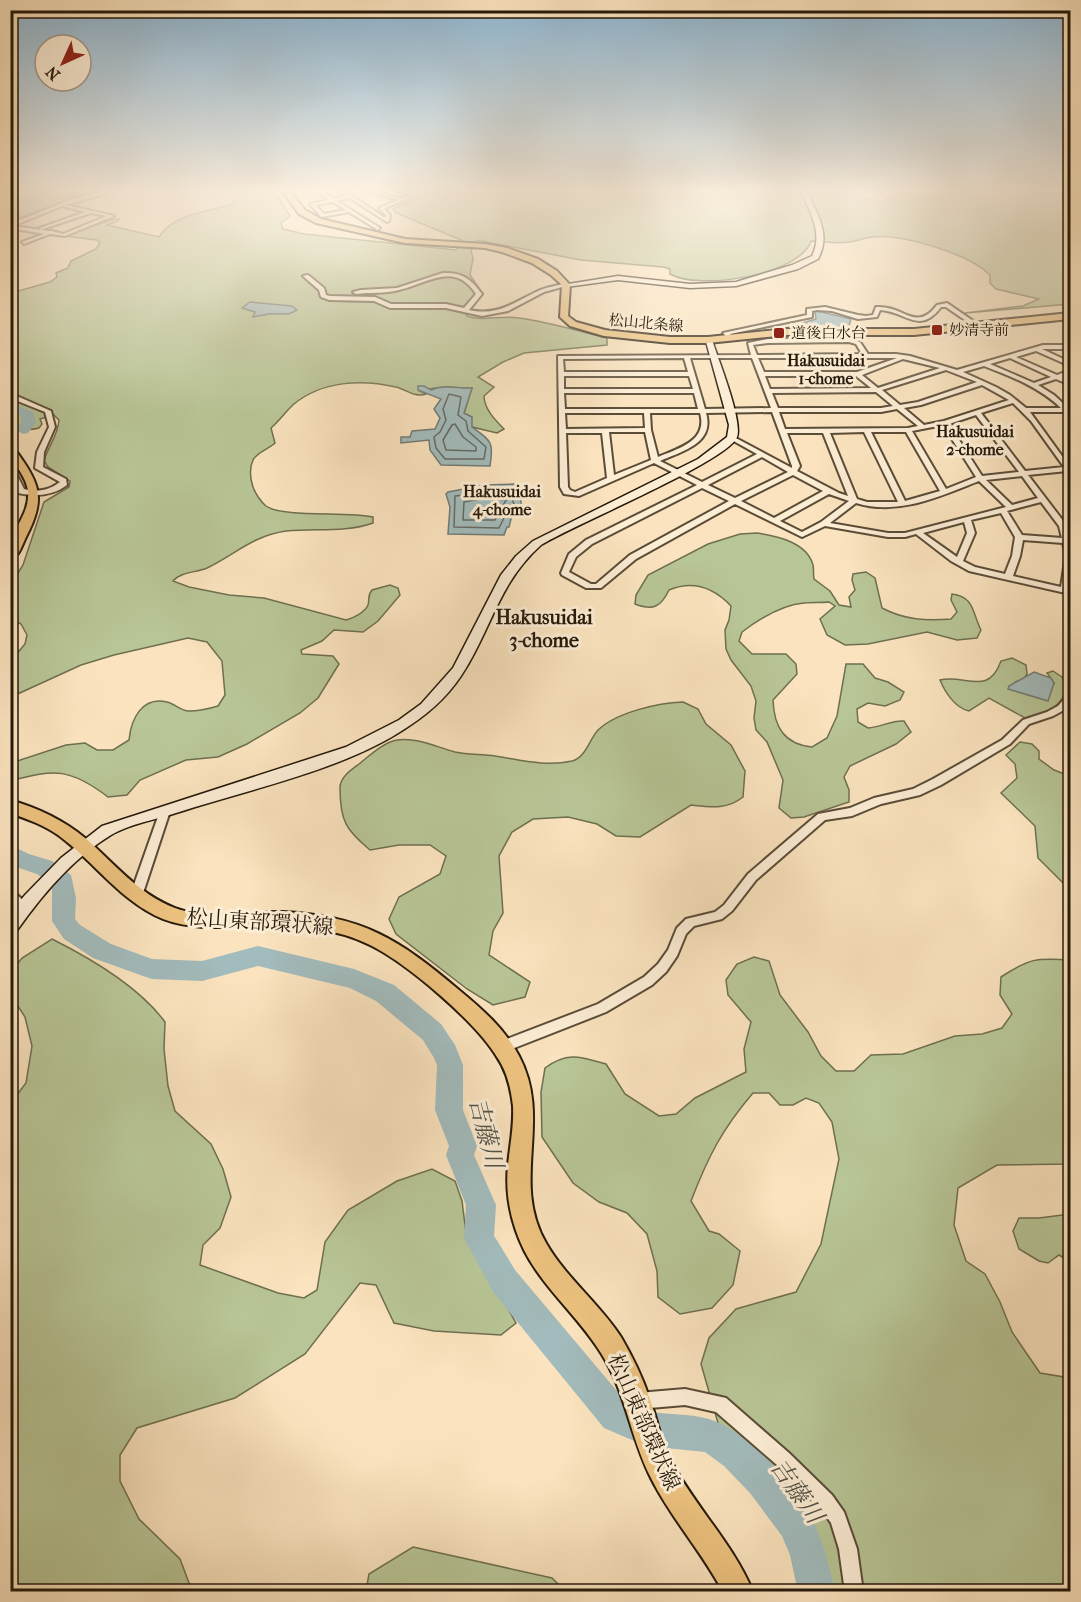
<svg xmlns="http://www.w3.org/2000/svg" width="1081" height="1602" font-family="'IM FELL French Canon','Noto Serif JP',serif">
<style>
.green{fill:#b8c596;stroke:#6e6f50;stroke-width:1.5}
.water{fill:#a2bbbc;stroke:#707a75;stroke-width:1.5}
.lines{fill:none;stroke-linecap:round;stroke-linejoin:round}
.shore{stroke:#646a63;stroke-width:1.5}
.river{fill:#a2bbbc;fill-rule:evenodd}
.street-casing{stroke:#5a4c37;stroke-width:4}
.secondary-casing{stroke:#25190a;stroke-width:3}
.primary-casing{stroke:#25190a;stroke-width:4}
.street{fill:#fcedd5;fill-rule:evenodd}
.secondary{fill:#fcedd5;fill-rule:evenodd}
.primary{fill:#edc27f;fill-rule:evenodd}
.poi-dot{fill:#8f2418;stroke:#fcedd5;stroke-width:2}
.labels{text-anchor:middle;stroke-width:6;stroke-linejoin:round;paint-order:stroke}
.far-street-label{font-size:15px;fill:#25190a;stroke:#fcedd5}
.far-poi-label{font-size:15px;fill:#25190a;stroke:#fcedd5;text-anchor:start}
.far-neighbourhood-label{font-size:16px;font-weight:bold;fill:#25190a;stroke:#fcedd5}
.neighbourhood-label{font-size:20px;font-weight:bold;fill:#25190a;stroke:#fcedd5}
.near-street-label{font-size:21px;fill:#25190a;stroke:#fcedd5}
.near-water-label{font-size:24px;font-style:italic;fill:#515248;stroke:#fcedd5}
</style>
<rect width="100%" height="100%" fill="#fae3be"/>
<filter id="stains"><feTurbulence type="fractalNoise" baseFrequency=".00333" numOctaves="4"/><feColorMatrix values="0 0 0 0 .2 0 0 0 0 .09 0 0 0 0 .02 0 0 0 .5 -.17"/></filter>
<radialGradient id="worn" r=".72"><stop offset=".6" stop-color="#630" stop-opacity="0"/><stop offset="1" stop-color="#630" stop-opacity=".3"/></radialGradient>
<!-- green -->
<path class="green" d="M51,189H113L68,200L25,216L11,218V200H32L44,195L42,191Z
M241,189C276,189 271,186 290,216L281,223L283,229L304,234L456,250L461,240L396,213L393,209L428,193L464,189H809L841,191L879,202L905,191L902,189H1005L1042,195L1070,192V304L965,313L1023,306L1039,299L996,289L990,283V275C968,253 902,234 872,237C864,238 857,241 849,242C837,244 823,242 811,241C800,275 699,291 670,274V269L663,267L581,260L477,240L471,251L473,258L470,275L483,294L466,313L467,316C483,322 502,315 519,318C549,322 578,331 607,338V345L524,353L503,362L478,377L494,387L484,396C484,409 496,421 504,429L497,433L472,427L464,413L472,388C462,389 451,386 443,387C434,388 427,390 418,390L426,394C415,398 407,390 396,387C361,379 322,381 294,404C286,411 280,420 271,428L275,443C269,449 257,452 253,460C249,469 250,478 253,487C255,493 261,502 266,506C283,518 348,511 373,517V523C345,533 315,528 286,531C252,536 236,554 207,568C196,573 182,571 173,581L189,587L229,595L264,598L346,620C354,618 365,612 368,605C370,598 367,596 372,590L390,585L398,588L400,595L378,621L363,632L334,630L322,641L301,650L302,654L333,656L339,664L318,698L300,713L247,744L218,757L186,760L140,780L127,795L108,797C70,768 55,769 11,781V763L66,745L85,743L97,750H113L129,740C131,719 142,696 167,702C175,704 181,711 189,711C198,711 208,709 218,706L225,695L222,661L207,642L188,638L114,655L81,665L11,697L10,662L25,644L27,635L21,624L11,618V584L23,565L44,502L69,487L70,481L48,467L44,461C48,446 58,436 59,420L54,415L40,419L42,424L39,428C28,431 19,430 11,423V293L50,282L57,277L56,273L68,268L71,261L96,249L100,243L97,240L64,236L66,235L115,219H119L118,221L107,225L159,237C173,214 206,212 230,205L234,202Z
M757,533C776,536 807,542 813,565C814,569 813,574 814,579L830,591L839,605L851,607L849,597L855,590L852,580L853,574L866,572L875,578L882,608C905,620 926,621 951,619L957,612L951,600L952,594C975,597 972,613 981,630L977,638L957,640L927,632L868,644L845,645L827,635L820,619L835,606L829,602C820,603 813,602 804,603C782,605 759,619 742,632L739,641L752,654H786L796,664L797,674L773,700C774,727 784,744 812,747L827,738L837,716L846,664H863L875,678L888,682L904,692L900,700L885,706L868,703L857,709L858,722L868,728C881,727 892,720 904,721L911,732L896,744L850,766L844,777L849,790V802L804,817L791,818L779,808L783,780L767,742L756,730L754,718L756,701L751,686L731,660L726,649L725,630L729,620L731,606C713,587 693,580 669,590C661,607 653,611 635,604L636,595L648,575L708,544L740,534Z
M1012,658L1026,665L1027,674L1024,679L1015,682L1054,683L1047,673L1053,671L1062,677L1067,687C1062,709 1045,712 1025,718L989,698L969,711C955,708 945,692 940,680C966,674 988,697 1001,661Z
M683,702L698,709L706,724L731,745L745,771L743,797C727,810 710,807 691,805L640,837L616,836L597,824L568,817L533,819L512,832L499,856L503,913L493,931L489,955L530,982L525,997L493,1005L467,989L396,934L389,919L399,897L440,874L446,856L430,845H399L370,850C346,830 340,821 340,788C340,777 351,770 359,764C369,756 384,742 397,740C417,737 436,747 455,752C468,755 482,754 495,756C521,760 546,767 572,761C586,757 589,740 598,730C617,712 658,703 683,702Z
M1020,742L1032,744L1039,751V759L1054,770L1070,776V890L1038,858L1035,826L1001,793L1017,778L1015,764L1006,755Z
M52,939C90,958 140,988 165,1022L164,1049L168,1086L175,1111L211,1144L223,1169L231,1197L220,1228L203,1245L200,1265L278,1293L304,1298L317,1290L325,1242L348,1210L397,1181L432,1169L455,1181L462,1201L466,1233L516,1323L501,1335L434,1331L394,1323L376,1285L360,1283L305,1354L235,1398L137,1428L120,1455V1481L139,1519L180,1559L192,1591H11L10,1104L26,1083L32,1046L25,1017L11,995V972L22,958Z
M754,957L769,961L780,995L808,1032L821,1056L836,1071H854L871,1055L903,1054L955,1036L982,1034L1002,1028L1012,1014L1000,995L1001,977C1030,958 1036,958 1070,960V1164L997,1165L958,1188L954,1225L966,1261L985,1274L1000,1302L1012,1332L1040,1373L1070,1378V1591H818L793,1518L748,1459L720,1430L701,1364L709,1338L736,1309L796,1292L821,1244L839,1159L832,1122L819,1103L806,1098L793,1105H780L769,1093H753C722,1129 708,1157 691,1201L709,1231L719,1234L740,1251L733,1285L712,1308L680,1314L658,1297L657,1271L647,1234L627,1213L599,1202L573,1183L542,1137L541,1092L545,1068C568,1051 581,1057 606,1064L625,1094L659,1116L676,1114L695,1098L746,1072L744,1049L751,1022L728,995L726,980L737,964Z
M1070,1214V1262L1059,1255L1048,1263L1039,1261L1019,1249L1013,1231L1019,1218H1039Z
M413,1547L552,1578L565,1591H366L369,1574Z"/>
<!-- water -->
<path class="water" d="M250,302L292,306L297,310L289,314H269L253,317L255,312L242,308Z
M817,311L851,319L848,329H783L816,319L815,312Z
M418,386H424L431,390C444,384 458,389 472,388L464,413L472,417V427C491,441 494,441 490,466L441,465L430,450L429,440L401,443V437H410L412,431L435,429L440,418L434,409L441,399L418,390Z
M514,484L521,502V515H512L509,527H507L504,535L448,534L450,507L446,494L448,492L485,485Z
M1034,672L1051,678L1054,683L1048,701L1008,689L1009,686Z"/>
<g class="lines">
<!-- shore -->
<path class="shore" d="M449,394L461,397L458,415L466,421L468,431L486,447L484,459H445L436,448L434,437L440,432L446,420L443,409Z
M455,424L463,437L476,447V451L446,450L443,440L452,425Z
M509,490L515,507L507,512L499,528L454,527L455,496Z
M485,498L506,500L495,520H463L464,502Z"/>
<!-- river -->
<path class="river" d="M10,402L33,412L36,422L28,433L23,434L16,430L22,422L20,414L10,411Z
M10,845L29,854L52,861L71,875L76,898L75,919L80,925L111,944L152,959L202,961L258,946L354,969L394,985L441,1024L455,1045L463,1065V1110L477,1146L474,1155L496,1205L494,1236L498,1242L515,1270L628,1404C654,1418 681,1411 709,1419C748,1431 795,1484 813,1521C823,1543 830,1567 835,1592H798L790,1555L782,1536L750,1493L724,1466L705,1452L646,1446L604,1428L493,1292L464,1238L466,1205L446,1155L449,1146L435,1110L437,1065L434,1058L423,1040L376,1001L350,988L258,966L202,981L152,979L143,976L93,958L64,939L52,921V885L37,874L10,865Z"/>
<!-- street casing -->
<g class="street-casing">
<path id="street" d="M114,189H122L66,205L114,216L65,236L50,234L24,244L22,242L44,234L10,228V224L72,199ZM62,206L85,212L40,228V230L91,213L107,216L63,234L52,231H49L13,226Z
M314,189H319L334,199L347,196L337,189H342L385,218L386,215L379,208L398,200L361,189C375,189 387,198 400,198C410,198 419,189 429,189L384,209L390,215L389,221L387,222L350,198L337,201L380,228L378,230L349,212L321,217L310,204L329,200ZM333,202L346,210L324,214L315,205Z
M392,189H411L403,192Z
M10,191H14V192L10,193Z
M443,273C462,272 471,279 482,294L469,310C498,316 513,303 538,291C546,287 557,286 566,283L569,285L544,292L508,311L482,316L446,308H390L374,301L329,300L321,297L319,290L303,276L308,275L324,288L326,295L330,296L375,297L391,304H446L464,308L476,294C454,261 429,283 399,290C385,294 370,292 356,294L353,292L361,290L397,288Z
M947,303L979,325V327H975L946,307H941C919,336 906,311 880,310L877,317L858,319L832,311L817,310L812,311V317L730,334L733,338L730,340L723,333L807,315V309L825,307L858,315L866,316L873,315L876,307C904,305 916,333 937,305Z
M850,338L860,342L868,354H896L910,356L957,370L1043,345H1070V349H1042L1070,362V366L1036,351L1016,357L1057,375L1070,370V374L1062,377L1070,381V385L1056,379L1038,385L1054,395L1068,408H1070V416L1065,412H1030L1070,467V473L1067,471L1028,475L1067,526L1070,539V594L969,571L951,561L916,534L905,537H888L825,526L802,537L735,504L636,559L601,588H586L562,575L561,573L569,554L586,540L697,485L654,463L579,496L564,494L560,487L558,356L751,355L748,343L768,339ZM849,342L856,344L862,354L757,355L753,345L768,343ZM684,358L688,372H564L563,359ZM690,358H752L771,408L705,409ZM758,358H897L857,372H764ZM1010,358L1051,377L1034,383L990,364ZM903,359L940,368L878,388L862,375ZM984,366C1012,377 1039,387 1061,408H1026L1010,395L996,387L963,372ZM946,370L977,382L918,402L900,405L882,390ZM564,376H689L693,389H564ZM765,376H856L871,388L770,389ZM982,385L1009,400L944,421L924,425L904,408L921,405ZM876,392L893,406L881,408H778L772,393ZM564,393H694L698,409H565ZM1013,403L1031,421L1064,467L1025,471L981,413ZM897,409L918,426L908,428L785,429L779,412H881ZM772,412L792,466V468L732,436L730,437V439L757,454L702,482L660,461C683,451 715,443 706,413ZM565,413H644L645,428L566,429ZM650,413H700C708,441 679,448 658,457L651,430ZM976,415L1019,472L982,476L949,424ZM943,425L976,477L946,489L912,431ZM609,432H645L651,460L614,475ZM864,432L898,502H867L857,499L830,433ZM871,432H906L940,491L905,501ZM566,433H602L607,478L575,492L570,490L568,487ZM787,433H823L848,496L839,493L797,471L800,466ZM762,457L788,472L735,498L708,485ZM793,475L823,491L774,518L741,501ZM1022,476L1038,498L1012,505L986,480ZM979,481L1006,507L905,533H888L830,523L856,503C899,516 940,496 979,481ZM702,488L729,501L630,555L596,584H591L569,572L576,557L592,544ZM829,494L849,501L821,522L802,532L780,521ZM1041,502L1059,526L1062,538L1022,535L1007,511ZM1001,513L1015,537L1012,556L1005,574L975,567L963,561L975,533L971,520ZM964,522L967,533L957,557L923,533ZM1023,540L1063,543L1066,555L1061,587L1013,576L1020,556Z
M10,393L51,411L55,427L44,452L43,467L66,479L67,485C52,496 36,497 18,493L10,477V467L14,469L24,489C38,492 48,491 60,482L35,468L37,452L49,427L45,412L10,398Z
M1070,695V703L1064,710L1053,716L1029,724L1010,744L941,785L920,795L881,804L852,816L825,820L756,880L732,911L722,919L694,926L686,934L677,956L666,972L652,985L606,1012L504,1052L499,1050L498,1046L499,1042L598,1004L644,977L658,964L668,950L677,928L686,919L715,912L724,905L748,874L818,814L850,808L874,798L913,789L933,779L1002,740L1023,720L1047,712L1058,706L1067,696Z
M165,807L170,811L142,896L140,899L136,901L132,899L130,896L160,811Z
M10,891C17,893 25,902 29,908L27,911C19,914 16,908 10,903Z
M685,1389L726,1398L789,1453L832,1495L844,1512L857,1549L863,1592H845L839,1549L831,1523L820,1507L777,1465L716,1412L685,1405L638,1409L632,1407L630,1401L632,1395L638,1393Z"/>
</g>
<!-- secondary casing -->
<g class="secondary-casing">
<path id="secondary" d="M800,189H806C816,213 832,233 818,259L798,269L736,286L690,288L618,280L566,287L562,285L618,276L690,284L736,282L792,265L812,256C824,232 809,211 800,189Z
M705,338L712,340C718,359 743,421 737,437C728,461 573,525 541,545C500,582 493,623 466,668C452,692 432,711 409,726C345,770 249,789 176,813C155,820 129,824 111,835C73,858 41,896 16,932L10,934V913L25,895L61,858L102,826L346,747L399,720L421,704L453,668L501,575L516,556L533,541L698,459L727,437L729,425Z"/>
</g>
<!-- primary casing -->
<g class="primary-casing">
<path id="primary" d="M281,189H288L305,210L321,219L405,239L485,244L507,248L538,259L557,271L570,285L568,316L576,322L605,330L670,337H708L787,329H914L1070,313V319L914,335H787L708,343H670L604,336L570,326L560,317L562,285L551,275L532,263L502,252L485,248L405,243L316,223L299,214Z
M10,447L14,448C39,483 47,496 26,537C22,545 19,557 10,560C10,555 10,550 10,545C14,526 30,513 28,491C26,473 10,464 10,447Z
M10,800C38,808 63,820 85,838C114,863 138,894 175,908C207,920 248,911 282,912C362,915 400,940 459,990C482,1009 505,1029 519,1056C553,1120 510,1181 546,1243C566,1278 599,1303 621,1337C632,1356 642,1376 649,1397C657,1417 660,1440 670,1459C694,1506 733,1543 753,1592H723C702,1552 671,1518 651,1478C630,1437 626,1392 601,1353C578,1316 544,1289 524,1250C511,1223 505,1195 508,1165C510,1145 514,1127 513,1106C511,1089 507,1071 497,1057C476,1022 407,963 370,945C334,927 290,925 250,926C220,927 192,930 163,919C120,901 95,862 58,835C44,825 27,819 10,813Z"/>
</g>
<!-- street -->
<use href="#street" class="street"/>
<!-- secondary -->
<use href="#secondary" class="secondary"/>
<!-- primary -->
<use href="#primary" class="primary"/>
</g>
<!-- sky -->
<linearGradient id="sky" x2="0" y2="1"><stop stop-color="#8cb7d6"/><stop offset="0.46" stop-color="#fdf2e2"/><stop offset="1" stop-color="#fdf2e2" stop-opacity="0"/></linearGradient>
<rect width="1081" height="413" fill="url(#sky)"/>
<!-- markers -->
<g class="poi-dot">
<rect x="931" y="324" width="12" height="12" rx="3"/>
<rect x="773" y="327" width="12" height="12" rx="3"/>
</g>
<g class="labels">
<!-- far-street labels -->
<g class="far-street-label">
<text transform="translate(646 323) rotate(5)" y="5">松山北条線</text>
</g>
<!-- far-poi labels -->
<g class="far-poi-label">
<text x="949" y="335">妙清寺前</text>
<text x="791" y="338">道後白水台</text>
</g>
<!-- far-neighbourhood labels -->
<g class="far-neighbourhood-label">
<text x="826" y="366">Hakusuidai<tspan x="826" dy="18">1-chome</tspan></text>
<text x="975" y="437">Hakusuidai<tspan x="975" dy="18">2-chome</tspan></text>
<text x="502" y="497">Hakusuidai<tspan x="502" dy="18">4-chome</tspan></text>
</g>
<!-- neighbourhood labels -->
<g class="neighbourhood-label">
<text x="544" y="624">Hakusuidai<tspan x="544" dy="23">3-chome</tspan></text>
</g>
<!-- near-street labels -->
<g class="near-street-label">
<text transform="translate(260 922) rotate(4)" y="7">松山東部環状線</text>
<text transform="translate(644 1422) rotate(66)" y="7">松山東部環状線</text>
</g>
<!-- near-water labels -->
<g class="near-water-label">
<text transform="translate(486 1133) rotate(76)" y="8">吉藤川</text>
<text transform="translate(797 1491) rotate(55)" y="8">吉藤川</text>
</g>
</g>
<!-- margin -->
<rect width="1081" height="1602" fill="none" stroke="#fae3be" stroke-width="36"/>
<rect x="12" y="12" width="1057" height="1578" fill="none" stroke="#25190a" stroke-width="3"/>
<rect x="18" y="18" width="1045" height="1566" fill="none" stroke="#25190a" stroke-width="1.5"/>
<!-- north arrow -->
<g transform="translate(63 63) rotate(225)"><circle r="28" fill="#fcedd5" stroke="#a69884" stroke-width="1.5"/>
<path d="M0-4.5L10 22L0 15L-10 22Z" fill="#8f2418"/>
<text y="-9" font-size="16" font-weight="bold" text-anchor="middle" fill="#25190a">N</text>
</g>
<rect width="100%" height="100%" filter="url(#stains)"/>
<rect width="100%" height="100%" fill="url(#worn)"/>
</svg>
